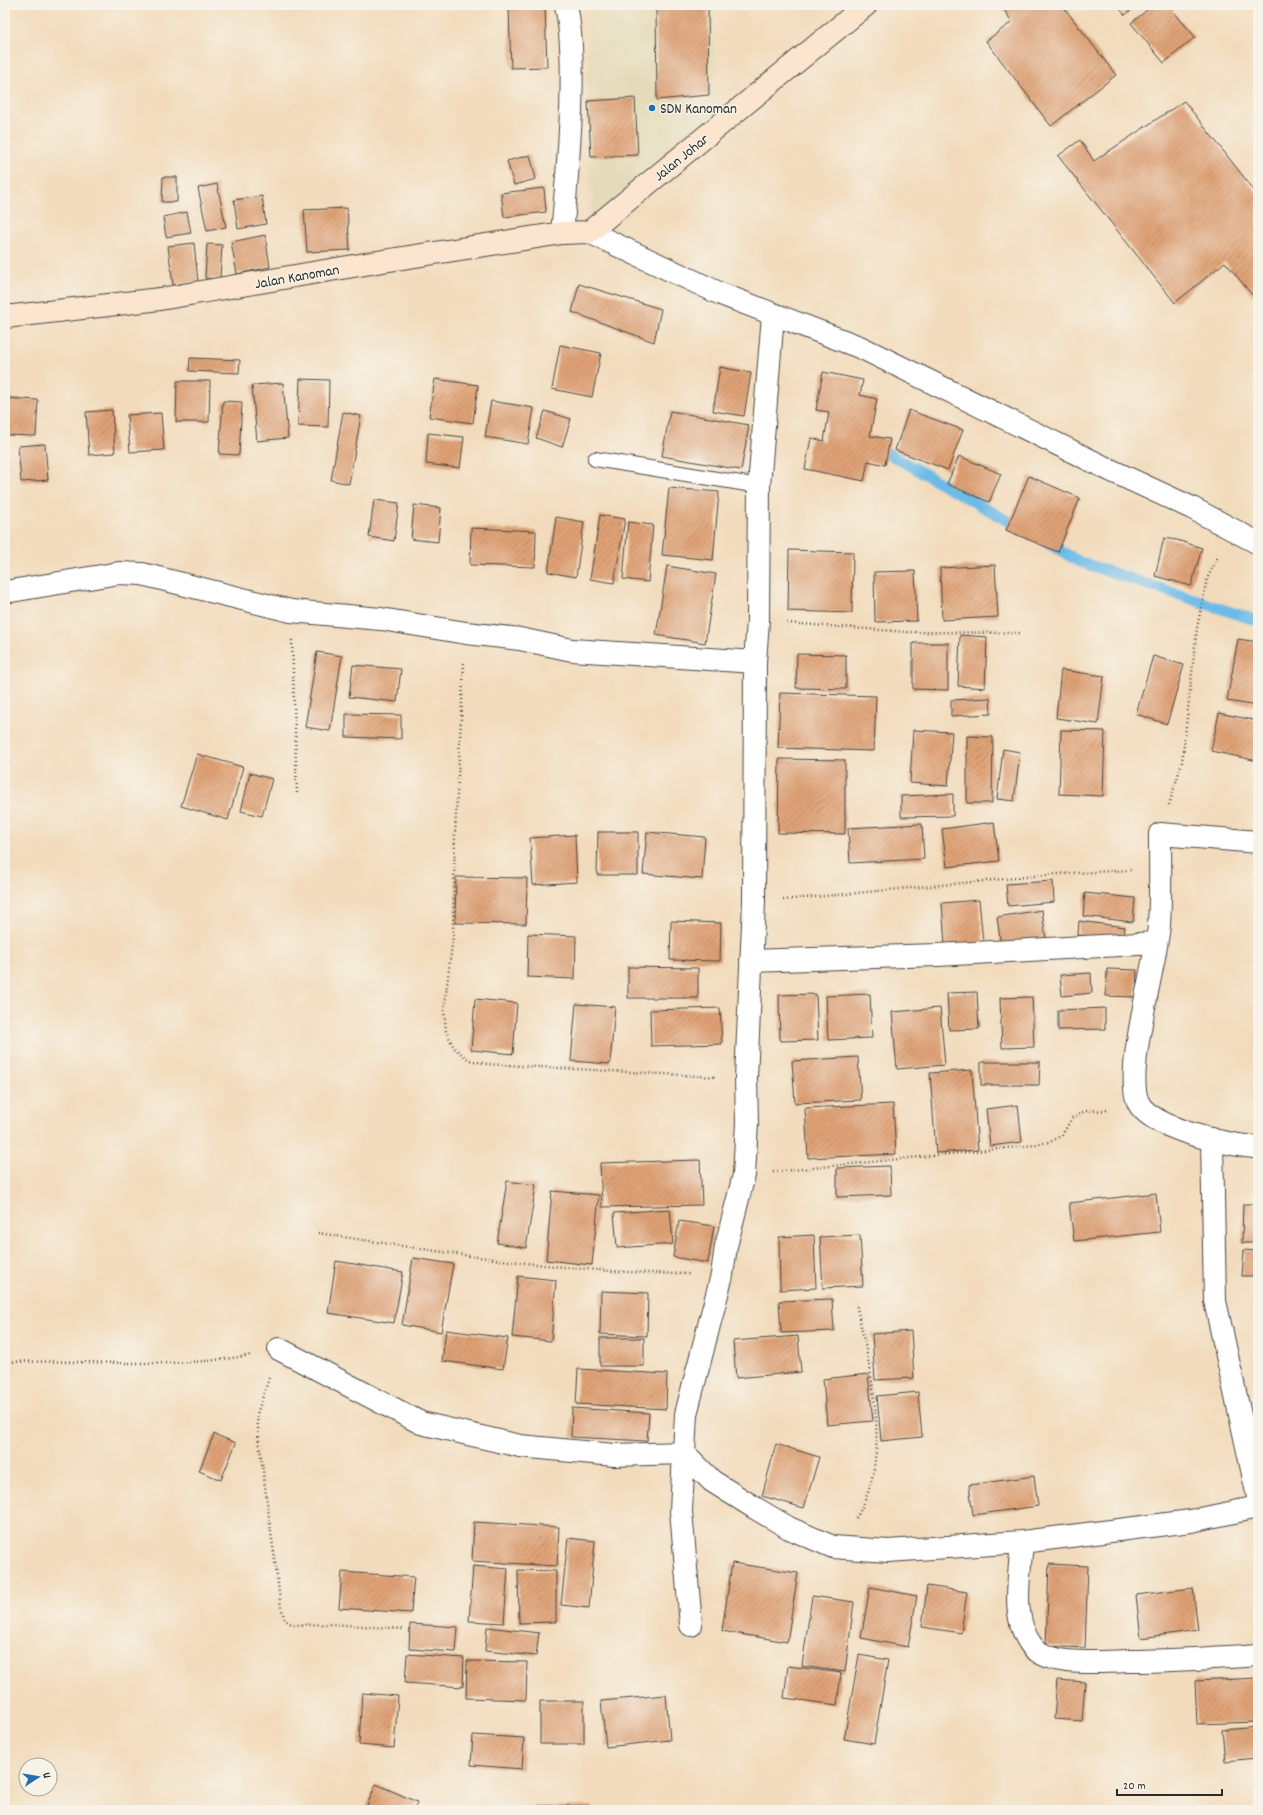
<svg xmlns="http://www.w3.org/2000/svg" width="1263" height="1815" font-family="Dekko,sans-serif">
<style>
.built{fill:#e5dbba}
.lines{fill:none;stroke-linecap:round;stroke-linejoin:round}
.stream{stroke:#6cbbe7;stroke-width:11}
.building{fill:url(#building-hatch)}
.lane-casing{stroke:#494541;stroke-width:16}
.street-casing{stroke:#494541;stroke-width:24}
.secondary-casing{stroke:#494541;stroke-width:24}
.path{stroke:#494541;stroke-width:2.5;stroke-dasharray:1 3;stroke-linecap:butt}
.lane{stroke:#fff;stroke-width:14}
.street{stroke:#fff;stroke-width:22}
.secondary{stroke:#fbe5cf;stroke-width:22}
.poi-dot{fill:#1f6fb2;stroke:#f7f3e8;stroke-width:1.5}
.labels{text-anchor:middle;stroke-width:3;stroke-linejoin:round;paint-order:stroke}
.poi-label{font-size:15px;fill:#2b2b2b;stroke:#f7f3e8;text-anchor:start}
.street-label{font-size:15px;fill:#2b2b2b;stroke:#f7f3e8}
</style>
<defs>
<pattern id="building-hatch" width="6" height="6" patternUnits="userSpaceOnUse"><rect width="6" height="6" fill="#e0a276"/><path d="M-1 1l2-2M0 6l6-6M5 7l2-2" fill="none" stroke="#b68461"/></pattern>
</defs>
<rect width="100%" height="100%" fill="#f7f3e8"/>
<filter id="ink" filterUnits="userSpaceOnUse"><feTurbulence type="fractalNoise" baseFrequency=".025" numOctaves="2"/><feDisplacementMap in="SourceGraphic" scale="8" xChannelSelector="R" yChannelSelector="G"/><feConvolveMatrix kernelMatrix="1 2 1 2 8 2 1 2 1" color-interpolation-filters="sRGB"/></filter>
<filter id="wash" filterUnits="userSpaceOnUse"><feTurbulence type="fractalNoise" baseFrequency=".012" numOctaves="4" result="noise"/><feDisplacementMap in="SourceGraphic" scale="16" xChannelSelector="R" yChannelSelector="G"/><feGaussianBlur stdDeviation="0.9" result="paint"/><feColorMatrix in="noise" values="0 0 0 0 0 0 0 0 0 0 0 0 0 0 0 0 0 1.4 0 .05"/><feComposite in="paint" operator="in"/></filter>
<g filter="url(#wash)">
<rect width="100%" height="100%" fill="#f2dbbc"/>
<!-- built -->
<path class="built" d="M590,5H714L718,124L591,221L586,92Z"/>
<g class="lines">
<!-- stream -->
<path class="stream" d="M884,451L1022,529
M1047,543L1080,562L1258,621"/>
</g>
<g id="blocks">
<!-- building -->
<path class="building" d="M656,5H708L709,95L657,100Z
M1001,5H1062L1116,75L1051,126L986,41L1012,22Z
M1117,5H1137L1125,15Z
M1153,5H1168L1195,37L1164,63L1131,23Z
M545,8L547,67L511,68L509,9Z
M635,98L638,155L591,157L588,101Z
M1184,101L1258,195V302L1225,262L1175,303L1058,156L1080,140L1094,161Z
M530,155L536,179L514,185L507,161Z
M163,177H177V202H162Z
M217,184L226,227L207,231L198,188Z
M544,188L546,212L504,217L501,193Z
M262,196L266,224L238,229L234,200Z
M347,208L350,250L307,252L304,210Z
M187,212L191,233L166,237L163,217Z
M265,235L270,267L237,274L231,242Z
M194,243L198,282L173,285L168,246Z
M207,244L222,245L220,279L205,278Z
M579,284L661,309L654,342L572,312Z
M560,345L601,353L592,397L552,389Z
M190,358L240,360L239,373L189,371Z
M720,367L751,373L744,416L713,411Z
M823,372L863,380L860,395L877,399L870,436L890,439L885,465L868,461L864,481L805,469L811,438L824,441L829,412L816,410Z
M300,379L329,380L328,427L298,426Z
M435,379L478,385L473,423L429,417Z
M177,381H210L209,422H176Z
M283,383L288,438L257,441L252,385Z
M6,398L38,400L36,436L5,435Z
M223,401L242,402L239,455L219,454Z
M491,401L534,408L528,444L485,437Z
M112,410L115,453L89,455L86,412Z
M909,410L963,430L948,470L895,450Z
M545,411L571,419L562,447L536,438Z
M670,411L749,425L741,470L662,456Z
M343,412L361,416L349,484L331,480Z
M161,413L164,450L130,452L127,415Z
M428,433L464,437L460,468L426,464Z
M45,444L48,480L21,482L18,446Z
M959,456L1001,474L989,502L947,484Z
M1029,476L1080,498L1058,552L1006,530Z
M669,488L719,492L713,560L662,555Z
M374,500L399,503L394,541L369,537Z
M414,505L441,508L438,542L411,539Z
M600,515L625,519L614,583L590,579Z
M556,517L584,522L576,577L548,572Z
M628,522L653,525L648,582L623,579Z
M471,528L536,531L535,567L470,565Z
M1164,538L1177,540L1202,548L1191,586L1155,576Z
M789,550L853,552L852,613L788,611Z
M995,565L998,617L942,620L940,568Z
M667,566L716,574L705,643L656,635Z
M915,571L917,621L875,622L874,572Z
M960,635L987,637L985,688L958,686Z
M1238,639L1258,642V706L1227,701Z
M913,643H948V690L913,689Z
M317,652L342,656L330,731L305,727Z
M797,654L846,655V689L796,688Z
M1153,656L1184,665L1167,724L1136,714Z
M353,665L401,669L397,702L349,697Z
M1061,670L1104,676L1098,724L1056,718Z
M780,693L876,696L874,751L778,748Z
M990,698L991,714L951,716V700Z
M1219,713L1258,721V761L1211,751Z
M346,714L401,715V739L346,737Z
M913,730L952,732L948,786L910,783Z
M1061,730L1105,731L1103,796L1059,794Z
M967,736L993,737L992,803H967Z
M1003,749L1020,752L1014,801L997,799Z
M197,754L243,767L228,820L181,806Z
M779,759L845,760V834L778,833Z
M250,773L272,779L262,816L241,811Z
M953,794V816L901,817V796Z
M994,822L999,861L947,867L942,829Z
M922,824L924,859L850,863L848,828Z
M598,832H638V875H597Z
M647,832L705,837L702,879L643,874Z
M575,835L577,882L533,885L530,838Z
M456,877L527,878L526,924L455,923Z
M1053,881L1054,902L1008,906L1006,884Z
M1085,893L1135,898L1133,922L1083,916Z
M979,900L983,942L945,945L942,903Z
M1042,910L1046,940L1001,946L997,917Z
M671,921L721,923L720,961L670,960Z
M1079,921L1125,927L1123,940L1078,935Z
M528,934L576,936L575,979L527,977Z
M628,967L698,968V998H628Z
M1107,969L1137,970L1136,997L1106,996Z
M1091,973L1092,993L1062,996L1060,975Z
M977,992L979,1029L949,1030L947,993Z
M816,994L818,1040L780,1041L779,995Z
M870,994L872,1038L828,1040L826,996Z
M1032,997L1034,1047L1002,1048L1000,998Z
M475,999L517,1003L513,1054L471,1050Z
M576,1004L615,1007L610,1064L571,1061Z
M720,1008L722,1044L651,1046L650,1010Z
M940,1008L945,1065L897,1069L892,1012Z
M1105,1008V1029L1058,1030V1010Z
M1257,1035H1258V1053L1256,1052Z
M858,1057L861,1100L795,1103L792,1061Z
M981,1062H1040L1039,1085H981Z
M972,1070L978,1150L936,1153L930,1073Z
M893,1104L896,1154L808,1158L805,1108Z
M1018,1105L1022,1142L990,1146L986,1109Z
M700,1160L702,1205L602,1207L600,1163Z
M890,1166L891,1195L837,1197V1168Z
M507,1181L536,1185L526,1248L497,1243Z
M552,1191L599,1195L592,1265L546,1260Z
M1156,1193L1160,1232L1074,1241L1069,1203Z
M1243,1204H1258V1243H1242Z
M670,1209L673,1244L617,1248L614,1213Z
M679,1221L714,1226L708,1263L673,1257Z
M814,1235L816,1288L780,1290L779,1237Z
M860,1235L863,1286L823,1288L820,1237Z
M1244,1250L1258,1251V1276H1242Z
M413,1258L453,1264L441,1332L402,1325Z
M336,1261L403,1272L394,1323L328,1313Z
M518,1276L556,1280L551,1341L512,1337Z
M601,1291L648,1293L647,1336L600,1334Z
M832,1299L834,1331L781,1333L779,1301Z
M446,1330L508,1338L503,1369L442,1361Z
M911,1331L914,1378L875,1380L872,1334Z
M798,1336L801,1372L736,1378L733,1341Z
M600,1338H644V1366H600Z
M578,1369L667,1374L666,1409L576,1404Z
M868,1374L873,1421L827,1425L823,1379Z
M918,1392L922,1437L881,1441L877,1396Z
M572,1408L649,1413L647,1441L571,1437Z
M214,1434L236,1443L221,1480L199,1471Z
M776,1444L819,1457L804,1508L762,1496Z
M1034,1476L1038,1506L973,1515L969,1485Z
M474,1522L559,1527L557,1566L472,1561Z
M568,1538L595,1541L589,1608L561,1605Z
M732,1563L798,1573L787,1642L722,1631Z
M1049,1564L1088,1566L1085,1648L1046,1646Z
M473,1566L508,1569L504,1623L469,1621Z
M518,1570L556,1571V1622L519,1623Z
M342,1572L414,1577L411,1613L339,1608Z
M927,1586L967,1592L961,1633L922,1627Z
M870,1587L917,1596L908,1647L861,1638Z
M1193,1588L1198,1630L1141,1638L1136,1595Z
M812,1596L854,1602L845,1672L802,1666Z
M410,1624L458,1627L456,1652L409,1649Z
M487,1627L539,1633L536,1656L485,1651Z
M407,1654L464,1658L463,1687L405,1683Z
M859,1655L888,1660L874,1744L844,1739Z
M467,1661L527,1662L526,1700L466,1698Z
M788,1666L841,1673L837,1705L784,1698Z
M1258,1678V1722L1197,1724L1195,1681Z
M1057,1680L1085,1682L1082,1721L1054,1719Z
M362,1693L398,1696L394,1748L359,1745Z
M666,1695L670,1740L606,1747L601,1701Z
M540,1701H584V1744H540Z
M1258,1727V1758L1225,1761L1222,1730Z
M473,1735L524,1738L522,1769L471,1765Z
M376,1784L417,1802L414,1810H365Z
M535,1806H593V1810H535Z"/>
</g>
</g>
<g filter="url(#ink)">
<use href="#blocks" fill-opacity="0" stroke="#494541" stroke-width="1"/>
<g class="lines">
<!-- lane casing -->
<g class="lane-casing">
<path id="lane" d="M595,459L759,486"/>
</g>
<!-- street casing -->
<g class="street-casing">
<path id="street" d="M589,232L721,294L862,348L1110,470L1192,508L1258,543
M562,233C566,193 569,152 571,112C572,77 573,39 566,5
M5,592L119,573L142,574L291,611L381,619L466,633L520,639L572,650L755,662
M1258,842L1160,834C1160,864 1161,895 1159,925C1156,965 1124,1071 1138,1102C1150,1129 1231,1146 1258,1147
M751,961L937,955L1156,943
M1212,1139L1215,1301L1258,1497
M279,1349L421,1423L520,1446L614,1455L684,1453L712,1481L755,1508L789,1528L833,1547L888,1551L1022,1542L1191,1521L1258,1507
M1022,1542C1020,1574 1010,1618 1032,1646C1039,1655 1056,1660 1067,1661C1087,1663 1108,1662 1128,1661C1171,1661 1215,1658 1258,1655
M691,1625L681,1511L686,1414L722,1275L726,1246L744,1175L747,1122L746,1078L754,902L755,662L758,621L759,486L773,315"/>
</g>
<!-- secondary casing -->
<g class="secondary-casing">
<path id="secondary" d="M5,317L160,299L377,262L562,233L589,232L866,5"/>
</g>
<!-- path -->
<path class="path" d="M787,623L907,632L1022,633
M292,640L297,794
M464,663L455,833L453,936L444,1010L446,1031L454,1048L469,1060L487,1064L717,1077
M1169,805L1182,762L1197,628L1207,579L1218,556
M783,900L1057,874L1131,870
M773,1172L1036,1145L1052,1141L1062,1135L1072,1118L1085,1111L1109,1110
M318,1233C442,1252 565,1273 691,1274
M5,1362C87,1359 170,1370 251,1355
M269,1378L257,1414L259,1441L281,1607L285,1620L293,1625L333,1624L403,1629
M856,1518C894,1456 870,1369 856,1303"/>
<!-- lane -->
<use href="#lane" class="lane"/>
<!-- street -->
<use href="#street" class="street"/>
<!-- secondary -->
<use href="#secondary" class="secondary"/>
</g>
</g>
<!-- markers -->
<circle class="poi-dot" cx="652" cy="108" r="4"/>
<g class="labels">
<!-- poi labels -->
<g class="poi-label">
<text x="660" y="113">SDN Kanoman</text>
</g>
<!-- street labels -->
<g class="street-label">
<text transform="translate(681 157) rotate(-39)" y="5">Jalan Johar</text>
<text transform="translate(297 276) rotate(-10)" y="5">Jalan Kanoman</text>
</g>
</g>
<!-- margin -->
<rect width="1263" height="1815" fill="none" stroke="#f7f3e8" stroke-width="20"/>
<!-- north arrow -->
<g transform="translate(38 1777) rotate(78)"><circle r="19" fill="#f7f3e8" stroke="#a5a39c"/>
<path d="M0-3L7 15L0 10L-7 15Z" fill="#1f6fb2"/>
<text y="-6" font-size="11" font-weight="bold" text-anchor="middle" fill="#2b2b2b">U</text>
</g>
<!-- scale -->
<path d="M1117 1789v6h105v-6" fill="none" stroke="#2b2b2b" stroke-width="2"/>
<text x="1123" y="1789" font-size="12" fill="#2b2b2b" stroke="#f7f3e8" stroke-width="3" paint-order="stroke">20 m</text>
</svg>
